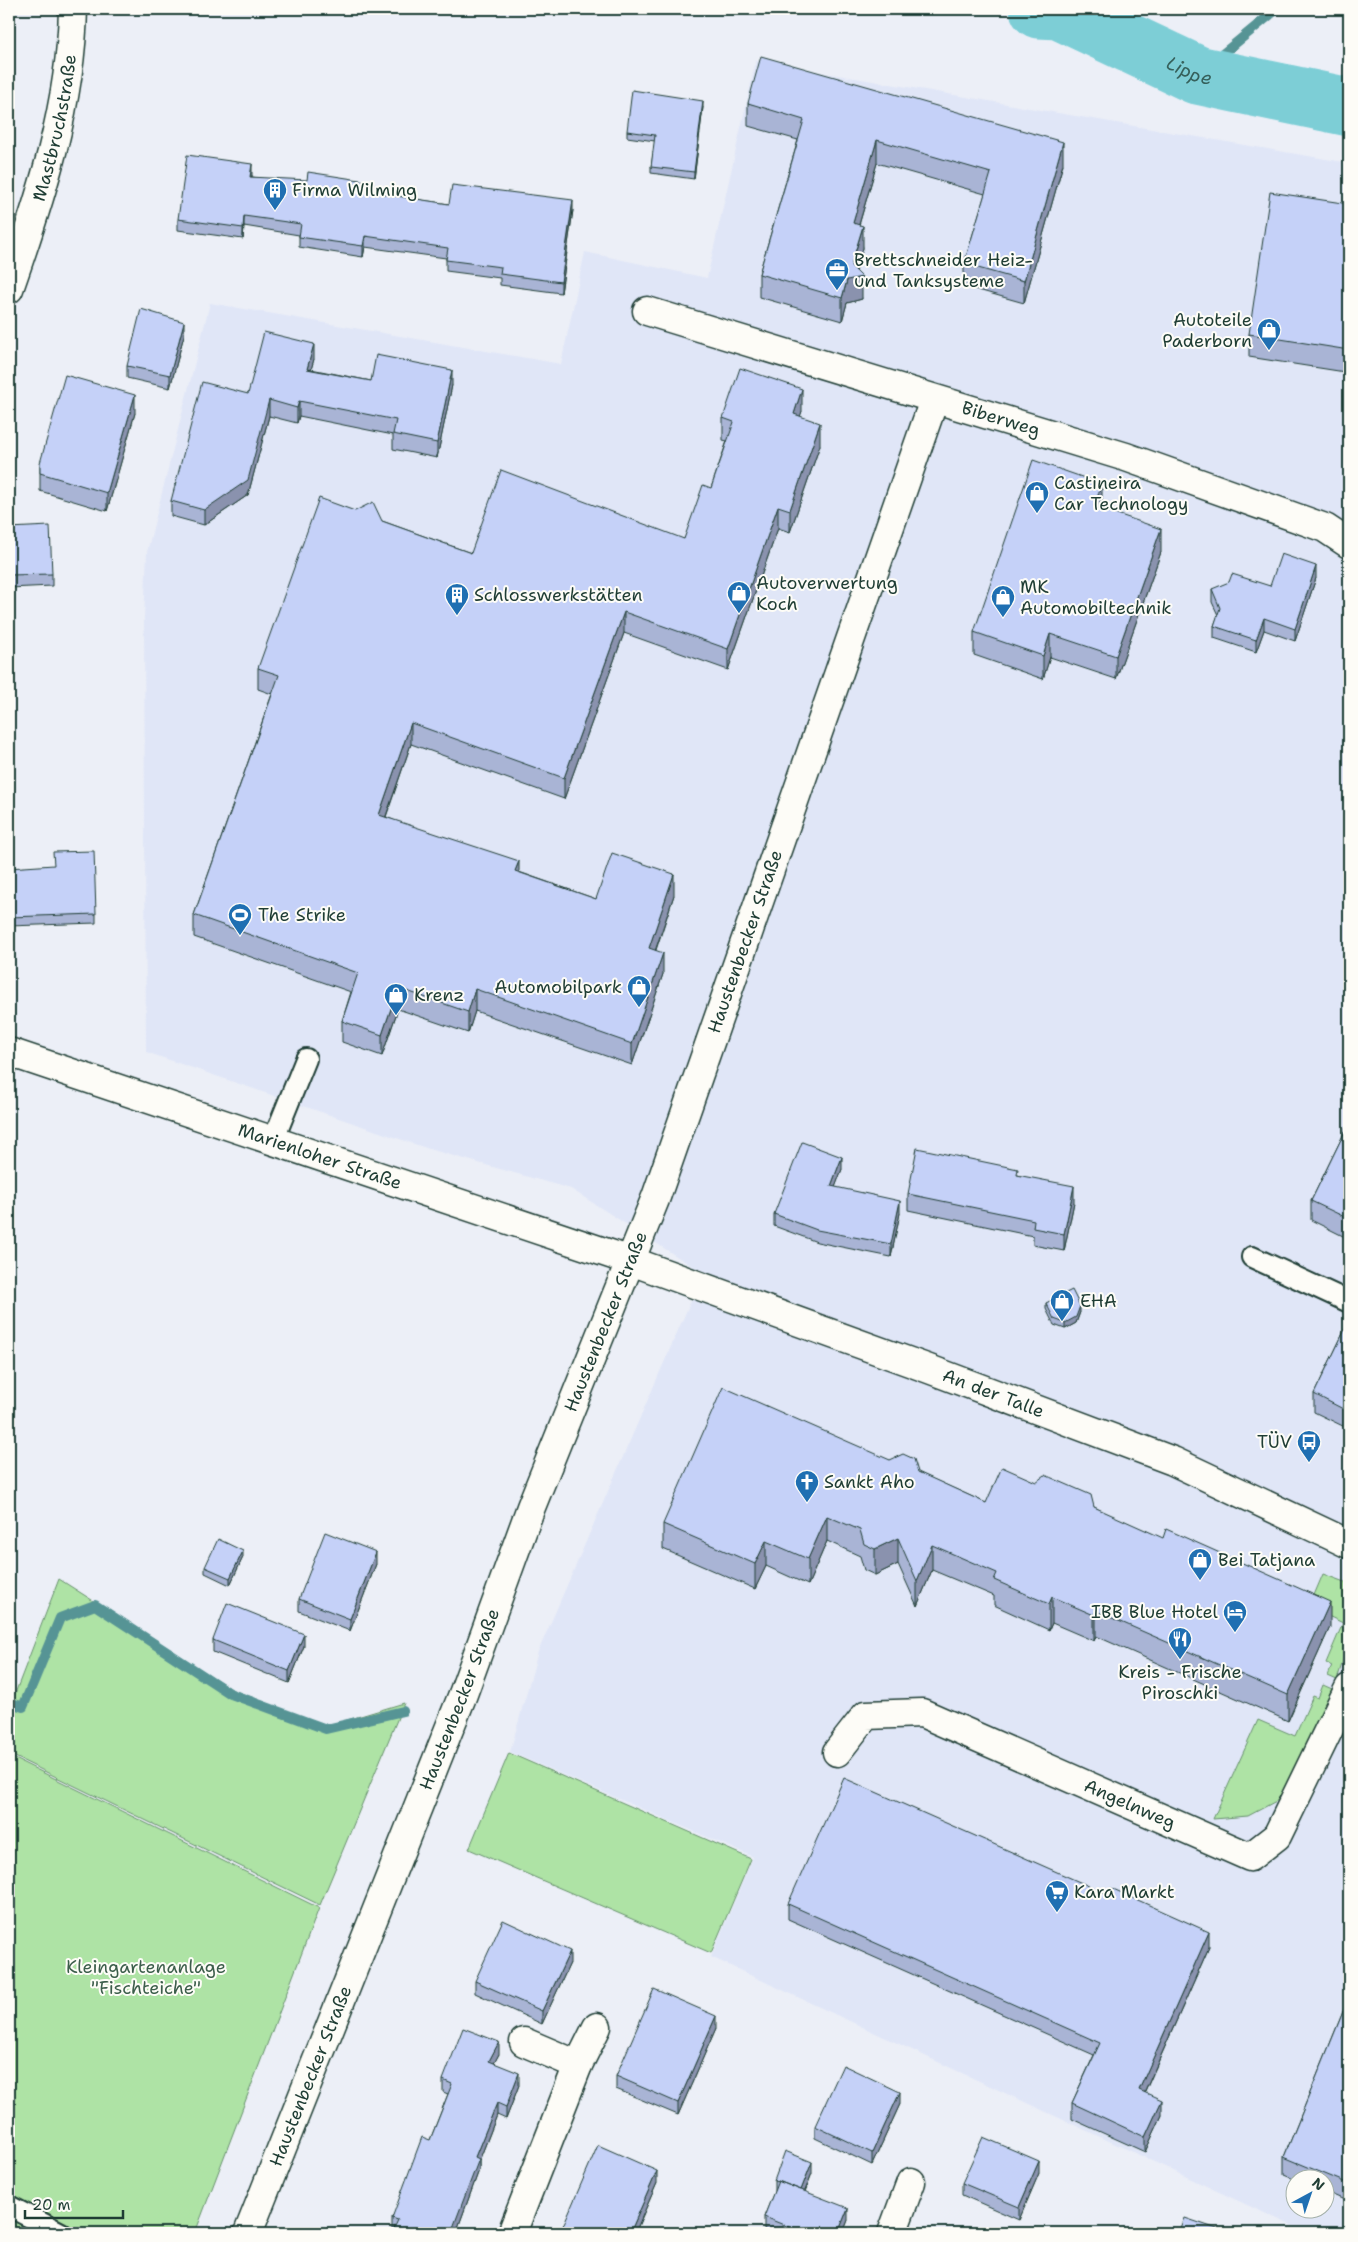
<svg xmlns="http://www.w3.org/2000/svg" width="1358" height="2242" font-family="'Shantell Sans',sans-serif">
<style>
.built{fill:#e0e6f7;fill-rule:evenodd}
.green{fill:#aee3a5;stroke:#66906c}
.lines{fill:none;stroke-linecap:round;stroke-linejoin:round}
.stream{stroke:#579495;stroke-width:10}
.river{stroke:#7dced6;stroke-width:59}
.service-casing{stroke:#1f3d34;stroke-width:24}
.minor-casing{stroke:#1f3d34;stroke-width:31}
.tertiary-casing{stroke:#1f3d34;stroke-width:31}
.service{stroke:#fdfcf7;stroke-width:20}
.minor{stroke:#fdfcf7;stroke-width:28}
.tertiary{stroke:#fdfcf7;stroke-width:28}
.wall{fill:#a9b4d5;stroke:#1f3d34}
.shaded-wall{fill:#8a92ae;stroke:#1f3d34}
.building{fill:#c5d1f8;stroke:#1f3d34}
.labels{text-anchor:middle;stroke-width:4;stroke-linejoin:round;paint-order:stroke}
.street-label{font-size:18px;fill:#1f3d34;stroke:#fdfcf7}
.poi-label{font-size:18px;fill:#1f3d34;stroke:#fdfcf7;text-anchor:start}
.park-label{font-size:18px;fill:#3c5e4b;stroke:#fdfcf7}
.water-label{font-size:19px;font-style:italic;fill:#36615c;stroke:#fdfcf7}
</style>
<rect width="100%" height="100%" fill="#eceff7"/>
<filter id="ink" filterUnits="userSpaceOnUse"><feTurbulence type="fractalNoise" baseFrequency=".02" numOctaves="2"/><feDisplacementMap in="SourceGraphic" scale="10" xChannelSelector="R" yChannelSelector="G"/><feConvolveMatrix kernelMatrix="1 2 1 2 8 2 1 2 1" color-interpolation-filters="sRGB"/></filter>
<g filter="url(#ink)">
<!-- built -->
<path class="built" d="M756,61L1349,163V1588L1347,1583L1343,1623L1326,1663L1332,1666L1329,1676L1337,1679L1349,1641V2233H1308L711,1957L753,1857L510,1752L538,1652L703,1273L571,1189L429,1149L146,1052L144,618L147,552L210,303L561,364L585,252L707,278ZM1318,1698L1248,1816L1258,1721L1295,1736ZM1296,2180H1326V2210H1296Z"/>
<!-- green -->
<path class="green" d="M1323,1574L1347,1583L1349,1588V1641L1337,1680L1328,1676L1332,1666L1326,1663L1343,1623L1309,1607Z
M59,1579L233,1690L327,1726L404,1703L320,1905L9,1754V1704H11Z
M1323,1685L1332,1689L1299,1763L1278,1800L1248,1816L1213,1819L1258,1720L1295,1736L1313,1696L1318,1698Z
M509,1753L751,1859L711,1953L469,1849Z
M9,1756L319,1908L195,2233H9Z"/>
<g class="lines">
<!-- stream -->
<path class="stream" d="M1197,75L1277,9
M9,1702L23,1707L60,1618L95,1605L231,1694L326,1729L403,1711"/>
<!-- river -->
<path class="river" id="s1" d="M1039,9L1059,10L1197,75L1349,107"/>
<!-- service casing -->
<g class="service-casing">
<path id="service" d="M273,1141L306,1059
M1252,1257L1349,1302
M9,2206L61,2233"/>
</g>
<!-- minor casing -->
<g class="minor-casing">
<g id="minor">
<path id="s2" d="M9,289C41,197 71,106 73,9"/>
<path id="s3" d="M647,311L1126,457L1325,528L1349,544"/>
<path id="s4" d="M837,1752L866,1715L922,1713L1250,1857L1277,1836L1349,1688"/>
<path d="M524,2042L578,2065"/>
<path id="s5" d="M248,2233L463,1694L531,1507L656,1197L934,400"/>
<path d="M512,2233L578,2065L597,2027"/>
<path d="M892,2233L911,2182"/>
</g>
</g>
<!-- tertiary casing -->
<g class="tertiary-casing">
<g id="tertiary">
<path id="s6" d="M9,1052L631,1261L929,1369L1173,1461L1349,1544"/>
</g>
</g>
<!-- service -->
<use href="#service" class="service"/>
<!-- minor -->
<use href="#minor" class="minor"/>
<!-- tertiary -->
<use href="#tertiary" class="tertiary"/>
</g>
<!-- wall -->
<path class="wall" d="M748,103L1063,164L1024,303L964,286V264L985,194L877,163L859,225L863,248L856,271L862,299L847,303L842,321L759,297V274L798,140L748,126Z
M703,107L694,179L651,173V167L655,141L627,137V131Z
M252,175V177L373,193L449,204L573,210L561,293L500,285V278L446,271V258L365,247L363,257L299,247V235L244,226L243,239L178,230V219Z
M1349,204V405H1344V382L1345,372L1249,357V334Z
M184,335L170,388L127,378V366Z
M314,359L311,369L371,381L452,385L437,458L393,449V435L299,416L297,423L269,416L248,495L204,525L171,516V501L248,394Z
M802,411L800,416L820,445L790,532L778,528L728,670L624,633L564,799L411,744L386,817L519,872L596,899L674,895L656,950L663,974L632,1065L475,1011L468,1033L398,1009L382,1056L342,1042V1021L351,992L194,937V915L272,694L258,689V668L382,521L471,553L684,539L711,488L727,441L723,440V418Z
M135,413L107,511L40,491V463Z
M1102,507V508L1161,552L1116,679L1050,657L1043,679L974,655V632Z
M9,528L52,574V586L9,588Z
M1316,578L1295,641L1264,630L1256,652L1214,638V626L1218,615L1212,602V589L1270,586Z
M9,868L96,914V923L9,926Z
M1349,1123V1239L1311,1220V1201Z
M842,1169L835,1187L900,1213L891,1257L817,1242L774,1226V1214Z
M1018,1175L1074,1202L1064,1251L1033,1245V1236L908,1210V1194Z
M1046,1303L1080,1312L1076,1323L1065,1329L1054,1325L1046,1309Z
M1349,1321V1429L1314,1412V1394Z
M890,1460L986,1503L1094,1507L1330,1627L1288,1721L1096,1636L1094,1641L1052,1623L1049,1630L994,1605V1596L932,1570L917,1606L898,1564L875,1575L864,1570L860,1556L827,1541L808,1585L766,1566L755,1589L663,1549V1524Z
M243,1557L230,1585L205,1573V1567Z
M376,1564L350,1631L299,1611V1599Z
M213,1640L304,1646L289,1683L213,1652Z
M788,1904L1209,1947L1145,2092L1162,2115L1145,2152L1072,2119V2103L1094,2055L788,1919Z
M570,1963L542,2024L475,1993V1981Z
M1349,1997V2202L1326,2192V2180H1296L1284,2175V2157Z
M716,2028L678,2115L616,2089V2076Z
M499,2054L494,2063L519,2085L506,2119L497,2115L479,2161V2170L456,2233H392L394,2230H392V2218L430,2140L448,2094L443,2092V2080Z
M900,2104L872,2165L815,2138V2126Z
M812,2173L805,2192L848,2220L843,2233H775L764,2229V2217L774,2192V2181Z
M1039,2173L1019,2220L962,2195V2183Z
M657,2183L635,2233H562V2228Z"/>
<!-- shaded-wall -->
<path class="shaded-wall" d="M703,101V107L694,179V172Z
M877,140V163L853,245V223Z
M1063,142V164L1024,303V281Z
M252,164V175L250,188V177Z
M573,200V210L561,293V282Z
M244,216V226L243,239V228Z
M863,226V248L854,279L862,277V299L847,303L842,321V298Z
M365,236V247L363,257V246Z
M184,322V335L170,388V375Z
M314,344V359L307,384V369Z
M452,370V385L437,458V443Z
M802,389V411L794,436V414Z
M135,395V413L107,511V493Z
M269,400V416L248,495L204,525V510Z
M299,401V416L297,423V408Z
M820,423V445L790,532V510Z
M1102,484V507L1094,529V506Z
M778,506V528L728,670V649Z
M1161,529V552L1116,679V656Z
M1316,566V578L1295,641V629Z
M624,612V633L564,799V778Z
M1264,618V630L1256,652V640Z
M1050,634V657L1043,679V656Z
M411,723V744L379,836V815Z
M519,861V883L515,871Z
M674,874V895L649,969V948Z
M663,953V974L632,1065V1044Z
M398,988V1009L382,1056V1035Z
M475,989V1011L468,1033V1012Z
M842,1157V1169L831,1198V1186Z
M1074,1186V1202L1064,1251V1234Z
M900,1201V1213L891,1257V1244Z
M1080,1306V1312L1076,1323L1065,1329V1323Z
M827,1516V1541L808,1585V1559Z
M898,1538V1564L875,1575V1549Z
M766,1541V1566L755,1589V1564Z
M932,1545V1570L917,1606V1581Z
M243,1551V1557L230,1585V1578Z
M376,1552V1564L350,1631V1619Z
M1052,1597V1623L1049,1630V1604Z
M1330,1602V1627L1288,1721V1695Z
M1096,1611V1636L1094,1641V1615Z
M304,1634V1646L289,1683V1671Z
M1209,1932V1947L1139,2105V2090Z
M570,1951V1963L542,2024V2011Z
M716,2016V2028L678,2115V2103Z
M499,2042V2054L489,2073V2061Z
M519,2073V2085L506,2119V2107Z
M900,2092V2104L872,2165V2153Z
M1162,2100V2115L1145,2152V2137Z
M497,2103V2115L479,2161V2170L456,2233H451L475,2157Z
M1039,2161V2173L1019,2220V2207Z
M812,2162V2173L801,2201V2190Z
M657,2171V2183L635,2233H630Z
M848,2208V2220L843,2233H838Z"/>
<!-- building -->
<path class="building" d="M761,56L1063,142L1024,281L964,264L991,173L877,140L853,223L863,226L851,266L862,277L847,280L842,298L759,274L804,120L748,103Z
M632,90L703,101L694,172L651,167L655,135L627,131Z
M187,155L252,164L250,177L307,180L308,172L373,182L371,192L449,204L452,185L573,200L561,282L500,274L501,267L446,260L448,248L365,236L363,246L299,237L301,224L244,216L243,228L178,219Z
M1270,192L1349,204V382H1344L1349,350L1249,334Z
M141,309L184,322L170,375L127,366Z
M264,332L314,344L307,369L371,381L376,355L452,370L437,443L393,434L396,420L299,401L297,408L269,400L248,480L204,510L171,501L202,382L248,394Z
M740,368L802,389L794,414L820,423L790,510L778,506L728,649L624,612L564,778L411,723L379,815L519,861L515,871L596,899L612,853L674,874L649,948L663,953L632,1044L475,989L468,1012L398,988L382,1035L342,1021L358,973L194,915L279,675L258,668L319,498L355,511L373,502L382,521L471,553L501,470L684,539L703,485L711,488L734,422L723,418Z
M65,375L135,395L107,493L40,473V463Z
M1033,460L1102,484L1094,506L1161,529L1116,656L1050,634L1043,656L974,632Z
M50,526L52,574L9,575V528Z
M1281,554L1316,566L1295,629L1264,618L1256,640L1214,626L1220,608L1212,589L1229,582L1232,574L1270,586Z
M94,851L96,914L9,917V868L54,865L53,852Z
M1349,1123V1219L1311,1201Z
M802,1142L842,1157L831,1186L900,1201L891,1244L817,1230L774,1214Z
M917,1148L1018,1169L1017,1175L1074,1186L1064,1234L1033,1228L1034,1220L908,1194Z
M1072,1290L1080,1306L1076,1317L1065,1323L1054,1319L1046,1303Z
M1349,1321V1412L1314,1394Z
M723,1387L890,1460L903,1454L914,1459L918,1472L986,1503L1002,1467L1036,1482L1045,1475L1091,1495L1094,1507L1163,1538L1166,1529L1330,1602L1288,1695L1096,1611L1094,1615L1052,1597L1049,1604L994,1580L997,1573L932,1545L917,1581L898,1538L875,1549L864,1544L860,1530L827,1516L808,1559L766,1541L755,1564L663,1524Z
M325,1532L376,1552L350,1619L299,1599Z
M218,1539L243,1551L230,1578L205,1567Z
M227,1603L304,1634L289,1671L213,1640Z
M844,1778L1109,1895L1111,1888L1209,1932L1139,2090L1162,2100L1145,2137L1072,2103L1100,2043L788,1904Z
M503,1920L570,1951L542,2011L475,1981Z
M654,1989L716,2016L678,2103L616,2076Z
M1349,1997V2184L1284,2157Z
M463,2028L499,2042L489,2061L519,2073L506,2107L497,2103L475,2157L479,2159L451,2233H392L398,2220L392,2218L422,2137L430,2140L452,2084L443,2080Z
M843,2065L900,2092L872,2153L815,2126Z
M983,2137L1039,2161L1019,2207L962,2183Z
M598,2145L657,2171L630,2233H572L562,2228Z
M785,2151L812,2162L801,2190L778,2181V2182L774,2181Z
M778,2181L848,2208L838,2233H787L789,2227L764,2217Z
M1185,2218L1229,2233H1179Z"/>
</g>
<!-- icons -->
<defs>
<g id="building-pin" transform="scale(1.25)"><path d="M0 17L-7.5 6A9.5 9.5 0 1 1 7.5 6Z" fill="#1f6fb2" stroke="#fdfcf7"/><path d="M-4-6H4V6H1V3H-1V6H-4ZM-2.5-4.3h1.7v1.8h-1.7ZM.8-4.3h1.7v1.8H.8ZM-2.5-1h1.7V.8h-1.7ZM.8-1h1.7V.8H.8Z" fill="#fff"/></g>
<g id="office-pin" transform="scale(1.25)"><path d="M0 17L-7.5 6A9.5 9.5 0 1 1 7.5 6Z" fill="#1f6fb2" stroke="#fdfcf7"/><path d="M-6-3h4V-5.5h4V-3h4V5H-6ZM-1-4.5V-3h2v-1.5ZM-6 0V1H6V0Z" fill="#fff"/></g>
<g id="shop-pin" transform="scale(1.25)"><path d="M0 17L-7.5 6A9.5 9.5 0 1 1 7.5 6Z" fill="#1f6fb2" stroke="#fdfcf7"/><path d="M-5-2.5h2.3a2.7 3.5 0 0 1 5.4 0H5L5.5 6h-11ZM-1.5-2.5h3a1.5 2.3 0 0 0-3 0Z" fill="#fff"/></g>
<g id="stadium-pin" transform="scale(1.25)"><path d="M0 17L-7.5 6A9.5 9.5 0 1 1 7.5 6Z" fill="#1f6fb2" stroke="#fdfcf7"/><path d="M0-5a6.5 5 0 1 0 0 10a6.5 5 0 1 0 0-10ZM-3.5-1.8h7v3.6h-7Z" fill="#fff"/></g>
<g id="bus-pin" transform="scale(1.25)"><path d="M0 17L-7.5 6A9.5 9.5 0 1 1 7.5 6Z" fill="#1f6fb2" stroke="#fdfcf7"/><path d="M-5-6H5V4H4V6H2V4H-2V6H-4V4H-5ZM-3.5-4V0h7V-4ZM-3.5 1.2v1.5H-2V1.2ZM2 1.2v1.5H3.5V1.2Z" fill="#fff"/></g>
<g id="church-pin" transform="scale(1.25)"><path d="M0 17L-7.5 6A9.5 9.5 0 1 1 7.5 6Z" fill="#1f6fb2" stroke="#fdfcf7"/><path d="M-1.2-6h2.4v3.5h3.3v2.4h-3.3V6h-2.4V-.1h-3.3v-2.4h3.3Z" fill="#fff"/></g>
<g id="hotel-pin" transform="scale(1.25)"><path d="M0 17L-7.5 6A9.5 9.5 0 1 1 7.5 6Z" fill="#1f6fb2" stroke="#fdfcf7"/><path d="M-6-4.5h1.5V1H6V5H4.5V3h-9V5H-6ZM-4 0a1.8 1.8 0 1 1 3.6 0ZM.5 0V-2.5h3Q6-2.5 6 0Z" fill="#fff"/></g>
<g id="restaurant-pin" transform="scale(1.25)"><path d="M0 17L-7.5 6A9.5 9.5 0 1 1 7.5 6Z" fill="#1f6fb2" stroke="#fdfcf7"/><path d="M-5-6h1v4h1v-4h1v4h1v-4h1v5L-1.5 .5V6h-2V.5L-5-1ZM5-6V6H3V1.5H1.5Q1.5-4 5-6Z" fill="#fff"/></g>
<g id="supermarket-pin" transform="scale(1.25)"><path d="M0 17L-7.5 6A9.5 9.5 0 1 1 7.5 6Z" fill="#1f6fb2" stroke="#fdfcf7"/><path d="M-6-5.5h2.5l.6 2H6L4.5 2H-2.5L-4.4-4H-6ZM-1.5 3.2a1.3 1.3 0 1 0 .1 0ZM3 3.2a1.3 1.3 0 1 0 .1 0Z" fill="#fff"/></g>
</defs>
<g fill-rule="evenodd">
<use href="#building-pin" x="275" y="190"/>
<use href="#office-pin" x="837" y="270"/>
<use href="#shop-pin" x="1269" y="330"/>
<use href="#shop-pin" x="1037" y="493"/>
<use href="#shop-pin" x="739" y="593"/>
<use href="#building-pin" x="457" y="595"/>
<use href="#shop-pin" x="1003" y="597"/>
<use href="#stadium-pin" x="240" y="915"/>
<use href="#shop-pin" x="639" y="987"/>
<use href="#shop-pin" x="396" y="995"/>
<use href="#shop-pin" x="1062" y="1301"/>
<use href="#bus-pin" x="1309" y="1442"/>
<use href="#church-pin" x="807" y="1482"/>
<use href="#shop-pin" x="1200" y="1560"/>
<use href="#hotel-pin" x="1235" y="1612"/>
<use href="#restaurant-pin" x="1180" y="1639"/>
<use href="#supermarket-pin" x="1057" y="1892"/>
</g>
<g class="labels">
<!-- street labels -->
<g class="street-label">
<text dy="6" stroke="none"><textPath href="#s2" startOffset="168">Mastbruchstraße</textPath></text>
<text dy="6" stroke="none"><textPath href="#s3" startOffset="370">Biberweg</textPath></text>
<text dy="6" stroke="none"><textPath href="#s5" startOffset="1384">Haustenbecker Straße</textPath></text>
<text dy="6" stroke="none"><textPath href="#s6" startOffset="328">Marienloher Straße</textPath></text>
<text dy="6" stroke="none"><textPath href="#s5" startOffset="979">Haustenbecker Straße</textPath></text>
<text dy="6" stroke="none"><textPath href="#s6" startOffset="1042">An der Talle</textPath></text>
<text dy="6" stroke="none"><textPath href="#s5" startOffset="574">Haustenbecker Straße</textPath></text>
<text dy="6" stroke="none"><textPath href="#s4" startOffset="330">Angelnweg</textPath></text>
<text dy="6" stroke="none"><textPath href="#s5" startOffset="169">Haustenbecker Straße</textPath></text>
</g>
<!-- poi labels -->
<g class="poi-label">
<text x="292" y="196">Firma Wilming</text>
<text x="854" y="266">Brettschneider Heiz-<tspan x="854" dy="21">und Tanksysteme</tspan></text>
<text x="1252" y="326" text-anchor="end">Autoteile<tspan x="1252" dy="21">Paderborn</tspan></text>
<text x="1054" y="489">Castineira<tspan x="1054" dy="21">Car Technology</tspan></text>
<text x="756" y="589">Autoverwertung<tspan x="756" dy="21">Koch</tspan></text>
<text x="1020" y="593">MK<tspan x="1020" dy="21">Automobiltechnik</tspan></text>
<text x="474" y="601">Schlosswerkstätten</text>
<text x="258" y="921">The Strike</text>
<text x="622" y="993" text-anchor="end">Automobilpark</text>
<text x="414" y="1001">Krenz</text>
<text x="1080" y="1307">EHA</text>
<text x="1292" y="1448" text-anchor="end">TÜV</text>
<text x="824" y="1488">Sankt Aho</text>
<text x="1218" y="1566">Bei Tatjana</text>
<text x="1218" y="1618" text-anchor="end">IBB Blue Hotel</text>
<text x="1180" y="1678" text-anchor="middle">Kreis - Frische<tspan x="1180" dy="21">Piroschki</tspan></text>
<text x="1074" y="1898">Kara Markt</text>
</g>
<!-- park labels -->
<g class="park-label">
<text x="146" y="1973">Kleingartenanlage<tspan x="146" dy="21">"Fischteiche"</tspan></text>
</g>
<!-- water labels -->
<g class="water-label">
<text dy="7" stroke="none"><textPath href="#s1" startOffset="164">Lippe</textPath></text>
</g>
</g>
<!-- margin -->
<rect width="1358" height="2242" fill="none" stroke="#fdfcf7" stroke-width="30"/>
<rect x="15" y="15" width="1328" height="2212" fill="none" stroke="#1f3d34" stroke-width="2" filter="url(#ink)"/>
<!-- north arrow -->
<g transform="translate(1310 2194) rotate(40)"><circle r="24" fill="#fdfcf7" stroke="#a4b0a9"/>
<path d="M0-4L9 19L0 12L-9 19Z" fill="#1f6fb2"/>
<text y="-8" font-size="14" font-weight="bold" text-anchor="middle" fill="#1f3d34">N</text>
</g>
<!-- scale -->
<path d="M25 2210v8h98v-8" fill="none" stroke="#1f3d34" stroke-width="2.5"/>
<text x="32" y="2210" font-size="15" fill="#1f3d34" stroke="#fdfcf7" stroke-width="4" paint-order="stroke">20 m</text>
</svg>
